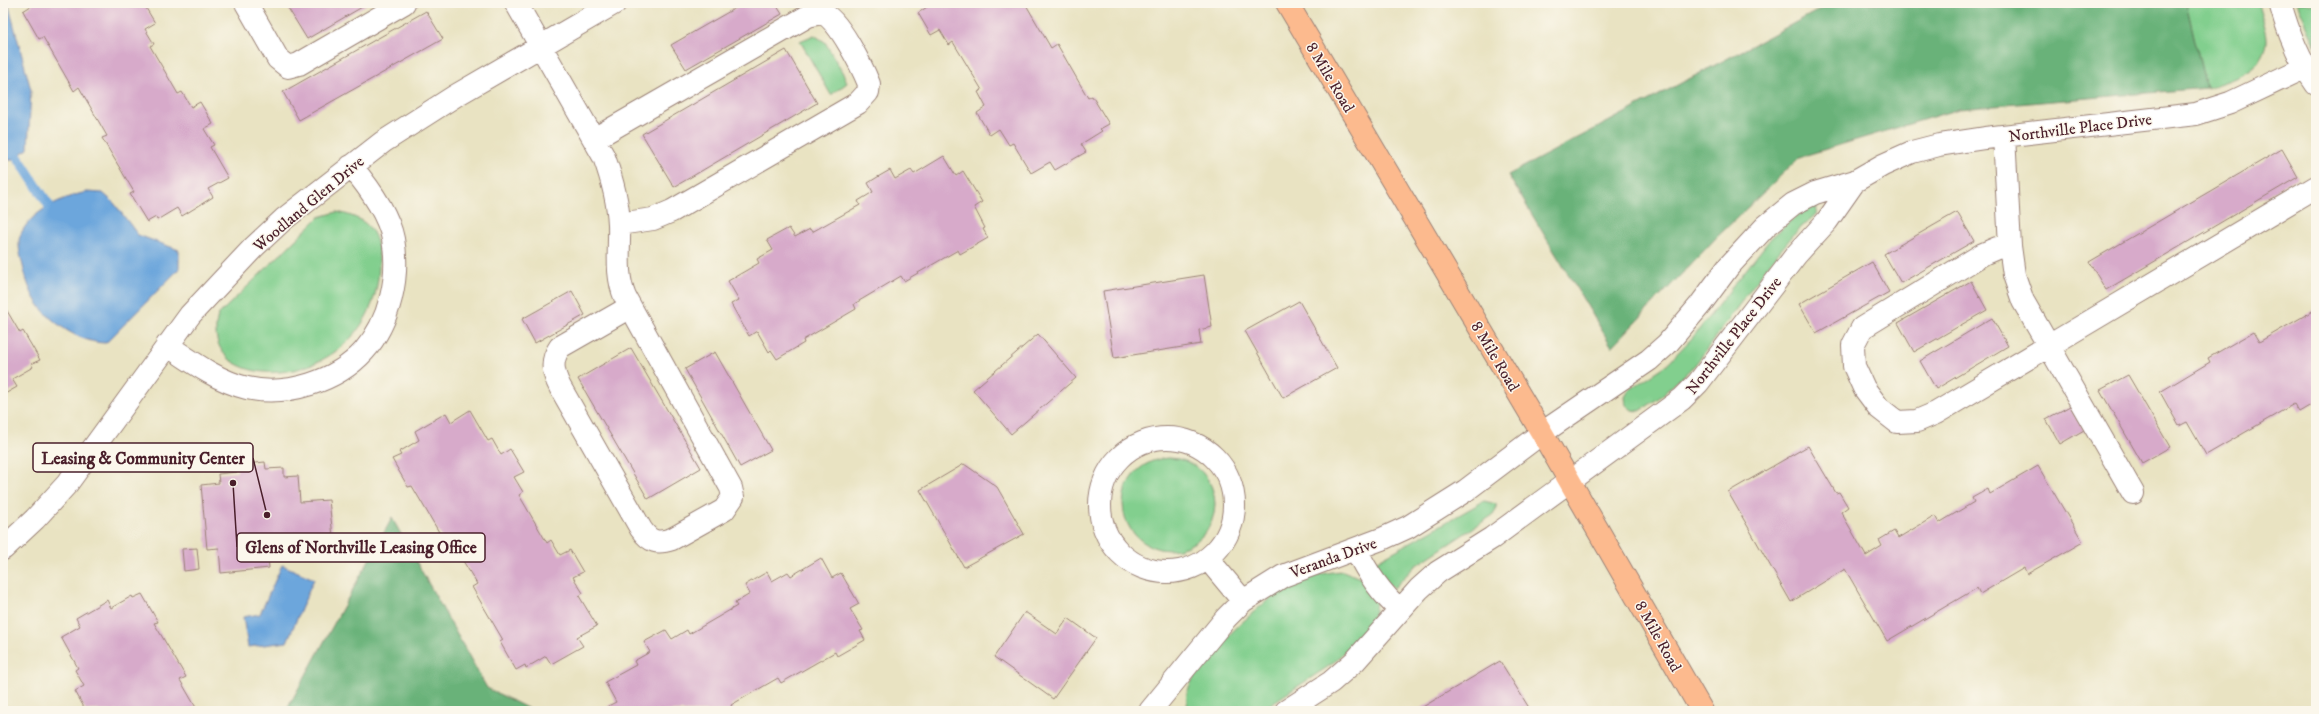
<svg xmlns="http://www.w3.org/2000/svg" width="2319" height="714" font-family="'IM FELL DW Pica',serif">
<style>
.green{fill:#82cf8e;stroke:#66775c}
.forest{fill:#69b279;stroke:#5a6852}
.water{fill:#6ca6dc;stroke:#5b6284}
.lines{fill:none;stroke-linecap:round;stroke-linejoin:round}
.stream{stroke:#6ca6dc;stroke-width:10}
.building{fill:#d7aaca}
.minor-casing{stroke:#9a8176;stroke-width:24}
.major-casing{stroke:#9a8176;stroke-width:24}
.minor{stroke:#fff;stroke-width:22}
.major{stroke:#fcba8e;stroke-width:22}
.labels{text-anchor:middle;stroke-width:3;stroke-linejoin:round;paint-order:stroke}
.street-label{font-size:16px;fill:#4a1f2b;stroke:#fbf7ec}
.leader{fill:none;stroke:#4a1f2b;stroke-width:1.5}
.callout-dot{fill:#4a1f2b;stroke:#fbf7ec;stroke-width:1.5}
.callout{fill:#fbf7ec;stroke:#4a1f2b;stroke-width:1.5}
.callout-label{font-size:17px;text-anchor:middle;font-weight:bold;fill:#4a1f2b}
</style>
<rect width="100%" height="100%" fill="#fbf7ec"/>
<filter id="ink" filterUnits="userSpaceOnUse"><feTurbulence type="fractalNoise" baseFrequency=".025" numOctaves="2"/><feDisplacementMap in="SourceGraphic" scale="8" xChannelSelector="R" yChannelSelector="G"/><feConvolveMatrix kernelMatrix="1 2 1 2 8 2 1 2 1" color-interpolation-filters="sRGB"/></filter>
<filter id="wash" filterUnits="userSpaceOnUse"><feTurbulence type="fractalNoise" baseFrequency=".012" numOctaves="4" result="noise"/><feDisplacementMap in="SourceGraphic" scale="16" xChannelSelector="R" yChannelSelector="G"/><feGaussianBlur stdDeviation="0.9" result="paint"/><feColorMatrix in="noise" values="0 0 0 0 0 0 0 0 0 0 0 0 0 0 0 0 0 1.4 0 .05"/><feComposite in="paint" operator="in"/></filter>
<g filter="url(#wash)">
<rect width="100%" height="100%" fill="#e9e3c2"/>
<!-- green -->
<path class="green" d="M2186,3H2258C2260,15 2268,30 2267,42C2263,73 2230,80 2206,88Z
M2297,3H2316V46Z
M814,35L825,42L845,77L847,83L831,95L800,41Z
M1812,206L1817,208L1816,214L1795,233L1769,264L1695,365L1659,398L1640,411L1632,410L1626,405L1625,397L1629,390L1665,366L1693,337L1771,238L1794,218Z
M337,212C365,218 378,228 379,258C383,394 194,403 218,315L319,217Z
M1123 504a46 46 0 1 1 92 0a46 46 0 1 1-92 0Z
M1484,501L1496,504V510L1493,515L1415,566L1394,588C1386,583 1376,572 1377,561Z
M1343,571L1365,580L1376,600L1375,611L1372,622L1365,631L1332,664L1260,711H1189C1187,704 1185,697 1188,690C1197,661 1256,607 1282,590C1299,579 1323,572 1343,571Z"/>
<!-- forest -->
<path class="forest" d="M1832,3H2186L2206,88L1959,109L1800,157L1716,238L1612,347L1508,175Z
M392,518L487,688L533,711H286Z"/>
<!-- water -->
<path class="water" d="M3,3H8L31,90L28,149L11,160H3Z
M87,192L103,193L114,203L138,235L179,250V269L106,343C82,343 56,326 41,308C31,296 26,280 23,266C21,258 17,244 20,236C30,211 63,197 87,192Z
M282,565L314,579L287,642L248,647L243,617L260,614Z"/>
<g class="lines">
<!-- stream -->
<path class="stream" d="M17,156L50,207"/>
</g>
<g id="blocks">
<!-- building -->
<path class="building" d="M32,3H130L132,7L143,3L155,23L145,29L154,44L150,46L178,94L182,92L191,107L200,102L213,124L204,129L214,145L210,147L228,178L208,189L213,197L182,216L177,208L157,220L156,217L147,222L130,194L134,192L102,138L107,136L79,87L74,91L43,37L39,39L23,11L31,6Z
M285,3H369L307,39Z
M744,3H775L782,14L686,69L671,45Z
M924,3H1025L1051,48L1057,44L1088,98L1092,96L1109,124L1100,129L1102,131L1081,144L1086,152L1055,170L1050,162L1031,173L1013,143L1009,145L999,129L990,135L977,113L986,107L978,92L982,90L953,42L949,45L940,30L931,35L918,13L927,7Z
M426,11L443,39L299,120L283,92Z
M786,50L817,103L674,187L642,134Z
M2282,149L2298,177L2106,290L2089,262Z
M944,156L956,176L963,171L982,202L974,207L985,228L983,229L988,238L960,254L958,250L904,281L901,276L854,304L856,309L803,340L804,343L777,359L771,350L769,352L757,331L749,336L731,304L739,300L728,281L759,263L757,259L773,250L767,240L789,228L795,237L810,229L812,232L860,205L858,201L873,192L868,183L876,178L890,170L895,179L911,170L914,174Z
M1957,212L1974,241L1901,283L1884,254Z
M1872,262L1889,292L1816,333L1799,304Z
M1204,275L1212,327L1199,330L1201,344L1114,358L1103,291Z
M1971,281L1987,310L1914,352L1898,323Z
M572,291L585,315L535,343L522,319Z
M1299,301L1337,368L1283,398L1245,331Z
M3,304L20,333L23,331L40,360L31,364L33,367L12,379L17,387L3,395Z
M2316,309V402L2299,412L2294,404L2206,455L2187,422L2179,426L2160,392L2210,362L2208,358L2253,332L2259,342Z
M1992,318L2008,346L1936,389L1920,361Z
M1038,334L1076,378L1011,434L973,390Z
M631,348L701,468L648,499L578,379Z
M715,352L771,450L740,467L685,369Z
M2128,375L2170,447L2142,463L2100,390Z
M2070,406L2084,430L2060,444L2046,419Z
M470,410L488,441L492,439L501,455L510,449L524,472L514,477L523,492L519,495L547,543L551,540L560,555L570,550L583,572L573,577L583,593L579,596L597,626L577,637L583,646L551,664L546,656L526,668L525,665L516,670L500,642L503,640L472,587L477,584L448,536L443,539L412,486L408,487L392,459L401,455L399,452L419,440L415,431L446,413L451,422Z
M1808,446L1836,493L1839,492L1848,507L1841,512L1866,556L1882,546L1879,540L1894,531L1898,538L1935,516L1939,523L1974,502L1972,498L1988,489L1990,494L2038,466L2083,542L2027,574L2024,568L1980,594L1977,588L1887,641L1845,569L1791,602L1728,492Z
M265,462L266,469L284,468V477L298,476L300,502L329,500L333,537L267,543L269,568L221,573L219,548L207,549L201,485L219,483L218,474L237,472V465Z
M964,464L997,487L1024,534L964,567L920,490Z
M197,548L199,569L184,571L182,549Z
M821,558L832,578L841,573L859,604L850,609L863,630L860,631L865,640L837,656L835,652L781,683L778,678L731,705L733,711H611L608,706L616,702L605,682L636,665L634,661L650,652L644,642L666,630L672,639L687,630L689,634L737,606L735,603L750,594L745,585L755,579L767,572L772,581L788,572L791,576Z
M142,594L158,622L154,623L186,677L180,680L198,711H99L97,709L86,711L75,691L84,686L75,670L78,668L61,637L80,626L76,618L107,600L111,608L132,596L133,598Z
M1025,612L1057,634L1068,618L1096,638L1053,699L994,657Z
M1500,661L1531,711H1416Z"/>
</g>
</g>
<g filter="url(#ink)">
<use href="#blocks" fill-opacity="0" stroke="#9a8176" stroke-width="1"/>
<g class="lines">
<!-- minor casing -->
<g class="minor-casing">
<path id="minor" d="M246,3L278,59L288,67L299,64L404,3
M516,3L604,157C612,179 618,200 619,224C620,249 615,273 625,297L731,488L733,497L724,510L672,539C657,544 650,542 641,529L560,387C553,373 550,361 560,347L630,307
M2280,3C2288,32 2298,59 2316,84
M2004,136L2010,246L2014,275L2023,301L2133,493
M594,139L808,16C813,15 818,13 823,14C838,18 863,69 869,84L868,92L858,103L672,211L653,219L619,224
M2010,246L1997,248L1983,254L1862,328L1853,345L1854,366L1864,388L1879,408L1897,422L1917,421L1936,413L2316,187
M167,345C192,362 218,381 247,388C287,397 337,381 364,351C390,322 400,276 393,239C388,213 368,186 351,166
M1100 505a67 67 0 1 1 134 0a67 67 0 1 1-134 0Z
M3,549L35,519L67,484L190,315L254,247L284,219L383,142L455,96L615,3
M1356,549C1366,571 1382,594 1400,610
M1208,559L1243,601
M1150,711L1226,618L1243,601L1283,576L1384,538L1408,527L1465,491L1542,433L1649,360L1667,344L1700,305L1729,266L1766,226L1793,204L1815,193L1855,181L1883,165L1912,152L1939,145L1985,138L2196,114L2230,103L2304,68
M1286,711L1331,682L1355,661L1419,589L1438,572L1492,538L1682,399L1698,383L1796,255L1827,221L1855,181"/>
</g>
<!-- major casing -->
<g class="major-casing">
<path id="major" d="M1287,3L1542,433L1702,711"/>
</g>
<!-- minor -->
<use href="#minor" class="minor"/>
<!-- major -->
<use href="#major" class="major"/>
</g>
</g>
<g class="labels">
<!-- street labels -->
<g class="street-label">
<text transform="translate(1331 77) rotate(59)" y="6">8 Mile Road</text>
<text transform="translate(2080 127) rotate(-7)" y="6">Northville Place Drive</text>
<text transform="translate(308 203) rotate(-40)" y="6">Woodland Glen Drive</text>
<text transform="translate(1733 335) rotate(-52)" y="6">Northville Place Drive</text>
<text transform="translate(1496 356) rotate(59)" y="6">8 Mile Road</text>
<text transform="translate(1333 557) rotate(-20)" y="6">Veranda Drive</text>
<text transform="translate(1659 636) rotate(61)" y="6">8 Mile Road</text>
</g>
</g>
<!-- callouts -->
<path class="leader" d="M267 515L253 458M233 483L237 547"/>
<g class="callout-dot">
<circle cx="267" cy="515" r="4"/>
<circle cx="233" cy="483" r="4"/>
</g>
<g class="callout">
<rect x="33" y="443" width="220" height="29" rx="4"/>
<rect x="237" y="533" width="248" height="29" rx="4"/>
</g>
<g class="callout-label">
<text x="143" y="464">Leasing &amp; Community Center</text>
<text x="361" y="553">Glens of Northville Leasing Office</text>
</g>
<!-- margin -->
<rect width="2319" height="714" fill="none" stroke="#fbf7ec" stroke-width="16"/>
</svg>
